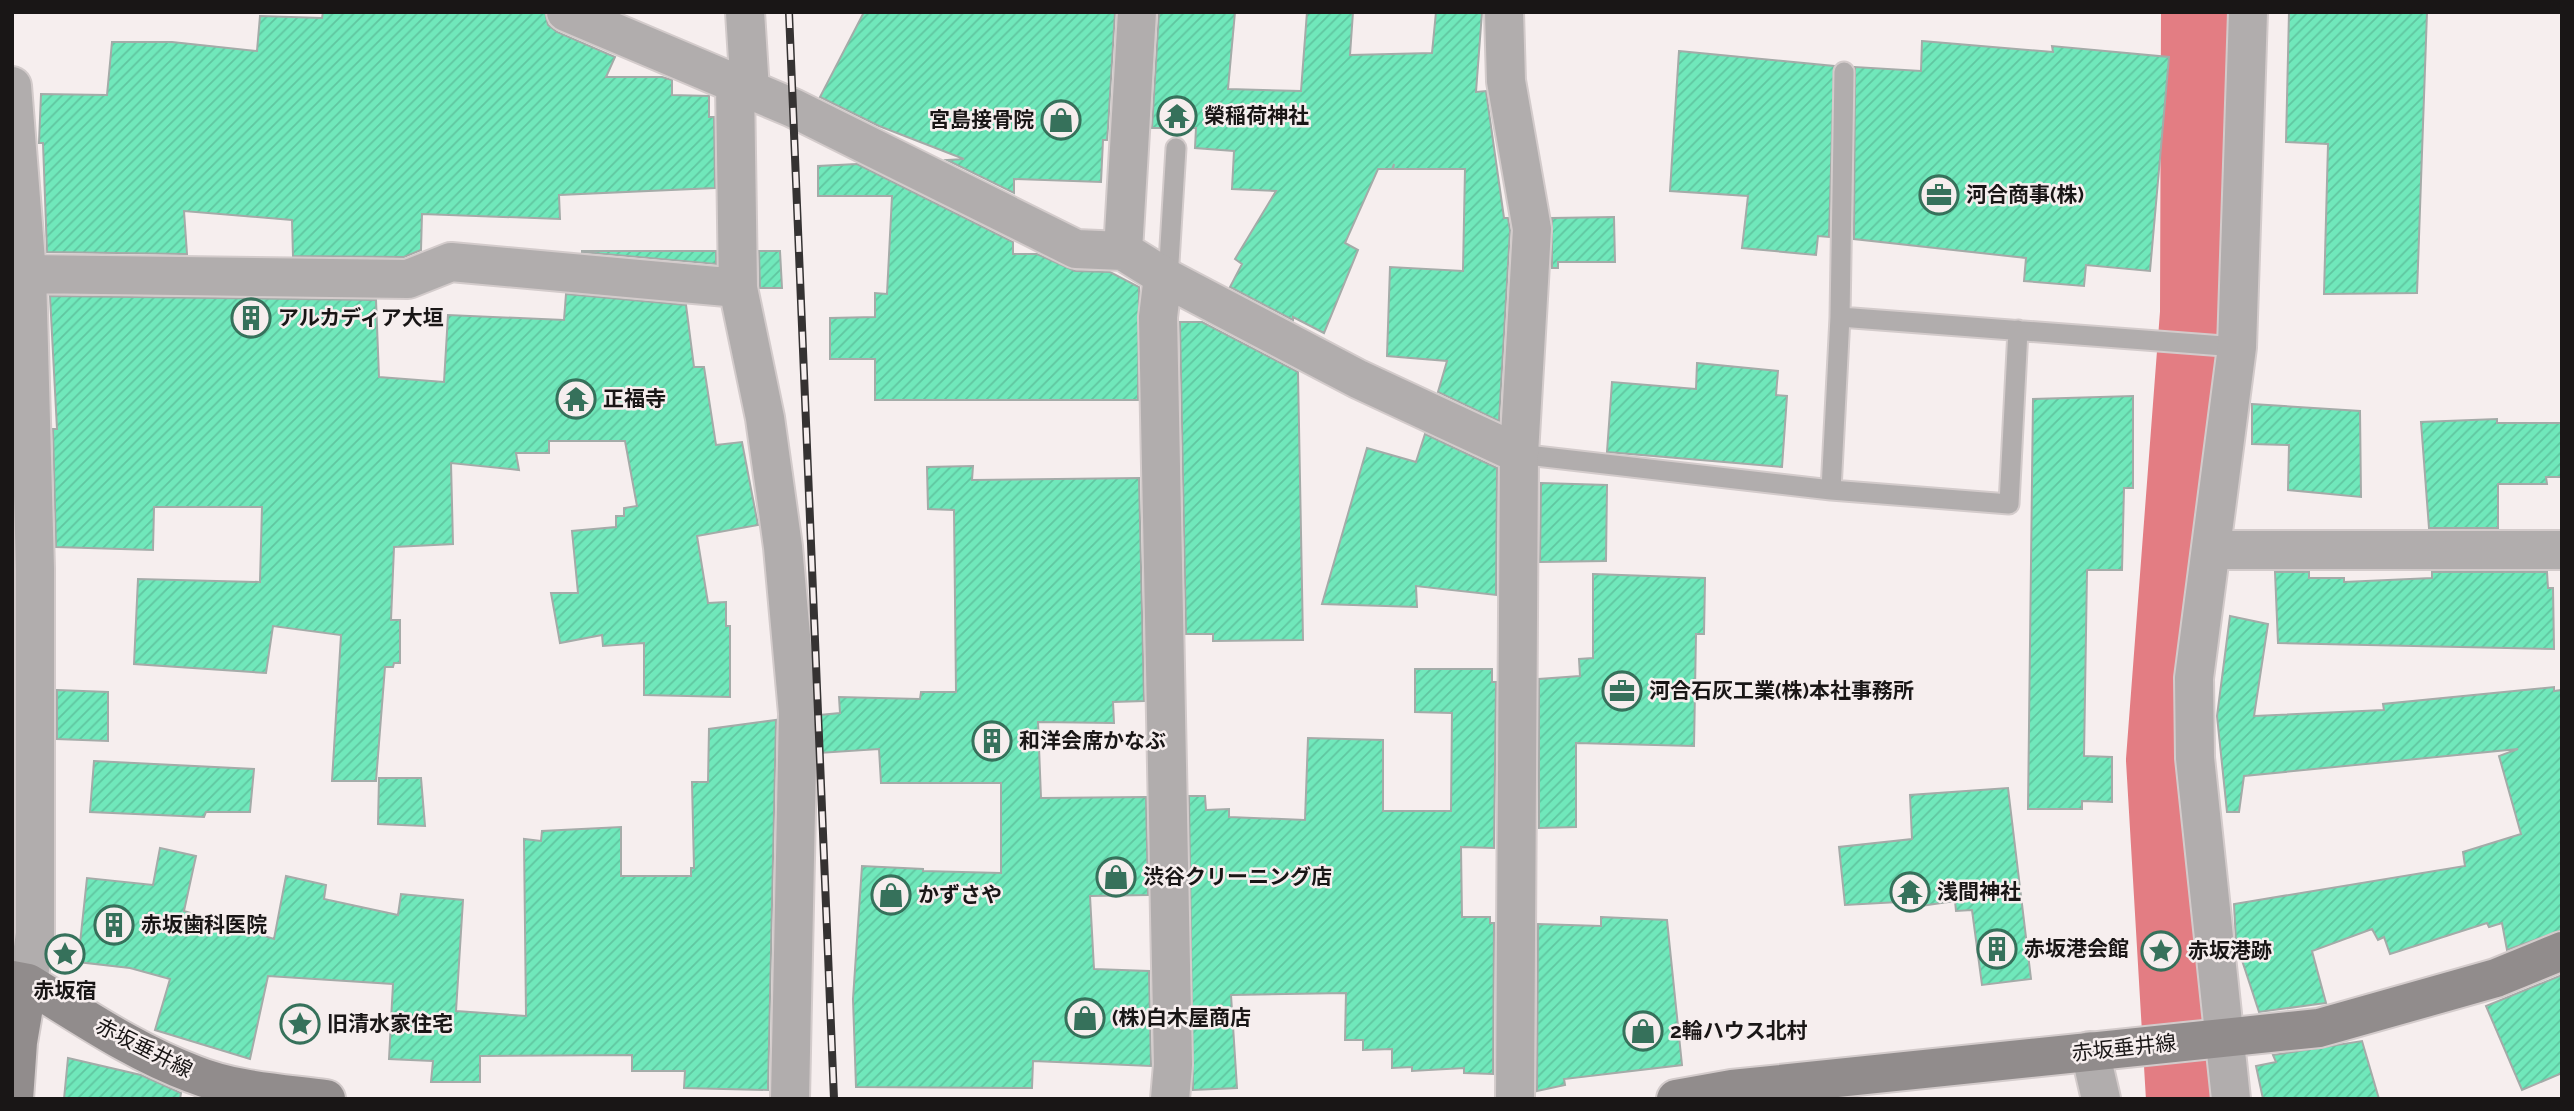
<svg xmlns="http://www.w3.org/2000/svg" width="2574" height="1111" font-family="Raleway,'Noto Sans JP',sans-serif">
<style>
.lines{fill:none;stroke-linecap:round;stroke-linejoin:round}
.river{stroke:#e37d83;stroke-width:80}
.building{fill:url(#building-hatch);stroke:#a4aba8;stroke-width:2}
.service-casing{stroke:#d3cbcb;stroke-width:23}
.minor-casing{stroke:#d3cbcb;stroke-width:42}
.secondary-casing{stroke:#d3cbcb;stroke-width:42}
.service{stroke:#b1adad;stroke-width:19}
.minor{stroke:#b1adad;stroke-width:38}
.secondary{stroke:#918c8c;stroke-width:38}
.rail-casing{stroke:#353232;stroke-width:8}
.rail{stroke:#f6eeee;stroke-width:5;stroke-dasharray:16;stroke-linecap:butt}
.labels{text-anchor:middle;stroke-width:5;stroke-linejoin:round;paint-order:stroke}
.poi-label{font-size:21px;font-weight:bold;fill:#191616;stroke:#f6eeee;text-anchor:start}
.street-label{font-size:21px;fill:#191616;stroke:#f6eeee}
</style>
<defs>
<pattern id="building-hatch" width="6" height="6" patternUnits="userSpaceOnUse" patternTransform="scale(1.75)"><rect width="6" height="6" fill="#70e8bb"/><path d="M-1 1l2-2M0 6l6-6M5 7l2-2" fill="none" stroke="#60c6a0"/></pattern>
</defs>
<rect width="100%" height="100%" fill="#f6eeee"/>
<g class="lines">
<!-- river -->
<path class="river" d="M2186,1099L2166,760L2200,313L2201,12"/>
</g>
<!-- building -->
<path class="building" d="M323,12H545L548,25L557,32L615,57L606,77H662L672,80V95L709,96V117H714L715,188L559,195L560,219L422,214L421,250L404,257L293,256L292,220L184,211L187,254L47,252L43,143H39L41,94L107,95L112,42H172L257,51L260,16L322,18Z
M864,12H1115L1108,128L1107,140H1103L1101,182L1014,179V193L947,160L964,159L879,126L820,97Z
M1159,12H1235L1228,89L1301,91L1307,12H1353L1350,55L1432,53L1436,12H1482L1476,92L1486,91L1504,218H1508L1510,230L1499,421L1438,392L1447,361L1387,356L1390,267L1463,271L1465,169H1393L1394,164L1392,169H1378L1345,243L1358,250L1324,333L1293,317V320L1230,287L1242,264L1235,259L1276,191L1232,189L1234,151L1195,148L1196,128H1152Z
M2289,12H2427L2417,293L2324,294L2328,144L2286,142Z
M1922,41L2053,52L2052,46L2169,57L2150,271L2086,265L2084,286L2024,281L2026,258L1854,239L1855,67L1921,71Z
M1679,51L1834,66L1829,237L1818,236L1816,255L1742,248L1748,196L1670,191Z
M857,164L1013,242V254H1037L1075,271L1110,272L1139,287L1138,400H875V359H830V318L875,317V293L887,294L892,196H818V166Z
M1614,217L1615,262H1558V268H1552V218Z
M582,251H716V264L582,252Z
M759,251H780L782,288H760Z
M566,294L686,305L694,367H704L716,445L742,442L758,525L697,536L708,603L726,602V626H730V697L644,695V643L603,646L602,635L560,643L551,593H578L572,531L616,527V516H624V508L637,506L625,441H549V453H516L519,470L451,463L453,544L394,547L391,620H400V663H394L393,667H385L376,781H332L341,635L273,626L266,673L134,664L138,579L260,582L262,507H154L153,550L56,547L53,429H57L50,296L376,300L379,377L444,382L448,315L564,320Z
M1180,322H1202L1298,372L1303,640L1213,641V634H1186Z
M1697,363L1778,371L1776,395L1787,396L1782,467L1607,452L1612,382L1696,389Z
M2133,396V488H2124L2122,570H2087L2084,756L2112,757V802L2082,801V809H2028L2033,399Z
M2252,404L2360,411L2361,497L2288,490L2289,445L2252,444Z
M2497,419V423H2562V477H2546L2547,484H2498V528H2429L2421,422Z
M1425,434L1497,468L1496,595L1416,586L1417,607L1322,604L1367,448L1416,462Z
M973,466L972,480L1139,478L1144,701L1113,702L1114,723L1038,722L1041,798L1146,797L1148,895L1090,896L1094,969L1149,971L1151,1066L1033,1061L1032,1088L856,1087L853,999L862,866L923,869V871L1001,873V783H881L879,749L819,753L820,715L840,713L839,697L920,699L921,692H956L954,510L928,509L927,467Z
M1541,483L1607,485L1606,561L1540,562Z
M2275,572H2309V578H2344V582L2432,578V572H2547L2548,588H2553L2554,649L2278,643Z
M1593,574L1705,578L1704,634H1696L1694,746L1576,743V827L1539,828V679L1580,676L1579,659L1593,658Z
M2230,616L2268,624L2254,716L2384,710L2383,704L2554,687V691L2562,690V930L2507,950L2502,923L2489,927L2487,923L2390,954L2384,937L2378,940L2372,929L2312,951L2326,1003L2259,1012L2236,942L2234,904L2465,866L2463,852L2521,834L2499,756L2518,749L2244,776L2239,812H2227L2217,716Z
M1415,669H1492V682H1496L1494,848L1461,847L1462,917H1490V923H1494L1493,1074L1464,1073V1068L1412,1071V1067L1392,1068V1049L1363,1050V1040H1345L1346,993L1231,995L1237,1088L1193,1090L1189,796H1205L1206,810L1229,809V817L1305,820L1308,738L1383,740V811H1451L1452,713L1415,712Z
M57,690L108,692V741L57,739Z
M776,720L768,1090L684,1088L685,1071H632V1055L480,1056V1082H431L433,1061L389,1059L393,984L268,976L250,1059L155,1030L170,979L130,968L78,962L87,878L153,885L160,848L196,856L184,911L274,939L286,876L326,885L324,899L398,915L401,894L463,900L456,1011L526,1016L524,839L541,841L542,831L621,827V876H691V868H694L692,782H708L709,729Z
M94,761L254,769L250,812H206L204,817L90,812Z
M379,778H421L425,826L378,824Z
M2008,788L2031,979L1982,985L1972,910L1956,911L1955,901L1901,909L1899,902L1845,905L1839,847L1912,839L1910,795Z
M1601,917L1667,920L1682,1065L1564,1079L1565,1085L1537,1091L1538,924L1601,926Z
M2562,975V1073L2522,1090L2486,1006Z
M2362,1041L2379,1099H2263L2256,1066L2276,1062L2273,1055Z
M68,1058L141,1075L181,1093L180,1099H64Z"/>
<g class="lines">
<!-- service casing -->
<g class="service-casing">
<path id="service" d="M1168,279L1176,148
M1840,317L1844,72
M2018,330L2009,504L1831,490L1840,317L2237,347
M1519,454L1831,490"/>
</g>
<!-- minor casing -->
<g class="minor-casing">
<path id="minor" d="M566,12L793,108L1076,249L1123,251L1168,279L1358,379L1519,454
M745,12L750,91
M1504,12L1506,81L1532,229L1519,454L1515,1099
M735,85L738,288L765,418L783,547L798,713L790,1099
M12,86L27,274L35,569V934L28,983
M1123,251L1137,12
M27,274L408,279L451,262L738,288
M1163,276L1158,317L1173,1065L1170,1099
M2211,550H2562
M2090,1051L2101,1099
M2231,1099L2195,758L2194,678L2237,347L2248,12"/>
</g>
<!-- secondary casing -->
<g class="secondary-casing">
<path id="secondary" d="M12,980L28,983C82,1016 134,1052 193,1074C235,1091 281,1093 326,1099
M14,1099L18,1042L28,983
M1676,1099L1732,1089L2319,1028L2496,978L2562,951"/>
</g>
<!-- service -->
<use href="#service" class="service"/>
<!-- minor -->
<use href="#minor" class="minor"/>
<!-- secondary -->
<use href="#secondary" class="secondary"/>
<!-- rail casing -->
<g class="rail-casing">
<path id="rail" d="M789,12L834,1099"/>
</g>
<!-- rail -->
<use href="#rail" class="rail"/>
</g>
<!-- icons -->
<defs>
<g id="temple-ring" transform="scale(2.0125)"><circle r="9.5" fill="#f6eeee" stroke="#36715b" stroke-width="1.5"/><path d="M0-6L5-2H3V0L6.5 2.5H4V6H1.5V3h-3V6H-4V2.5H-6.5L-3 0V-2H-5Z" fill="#36715b"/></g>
<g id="shop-ring" transform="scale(2.0125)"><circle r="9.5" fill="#f6eeee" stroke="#36715b" stroke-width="1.5"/><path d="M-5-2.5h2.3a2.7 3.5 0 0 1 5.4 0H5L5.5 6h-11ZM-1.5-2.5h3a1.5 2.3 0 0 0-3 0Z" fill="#36715b"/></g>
<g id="office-ring" transform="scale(2.0125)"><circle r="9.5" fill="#f6eeee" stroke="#36715b" stroke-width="1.5"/><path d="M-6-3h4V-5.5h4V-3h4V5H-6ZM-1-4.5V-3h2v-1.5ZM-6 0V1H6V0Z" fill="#36715b"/></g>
<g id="building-ring" transform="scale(2.0125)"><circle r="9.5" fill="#f6eeee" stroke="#36715b" stroke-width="1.5"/><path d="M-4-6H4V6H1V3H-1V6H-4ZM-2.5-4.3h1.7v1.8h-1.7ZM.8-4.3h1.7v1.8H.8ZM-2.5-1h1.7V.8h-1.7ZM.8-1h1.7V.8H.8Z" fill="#36715b"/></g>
<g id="sight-ring" transform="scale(2.0125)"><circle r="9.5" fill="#f6eeee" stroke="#36715b" stroke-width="1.5"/><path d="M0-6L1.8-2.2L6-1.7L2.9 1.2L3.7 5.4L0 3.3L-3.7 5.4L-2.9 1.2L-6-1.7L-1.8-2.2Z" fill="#36715b"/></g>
</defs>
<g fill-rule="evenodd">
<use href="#temple-ring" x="1177" y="116"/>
<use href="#shop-ring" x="1061" y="120"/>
<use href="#office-ring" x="1939" y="195"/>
<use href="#building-ring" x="251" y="318"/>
<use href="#temple-ring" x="576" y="399"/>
<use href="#office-ring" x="1622" y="691"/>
<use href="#building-ring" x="992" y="741"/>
<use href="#shop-ring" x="1116" y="877"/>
<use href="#temple-ring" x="1910" y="892"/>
<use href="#shop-ring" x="891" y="895"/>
<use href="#building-ring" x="114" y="925"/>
<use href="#building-ring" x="1997" y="949"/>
<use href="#sight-ring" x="2161" y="951"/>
<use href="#sight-ring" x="65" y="954"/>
<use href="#shop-ring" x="1085" y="1018"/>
<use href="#sight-ring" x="300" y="1024"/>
<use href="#shop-ring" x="1643" y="1031"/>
</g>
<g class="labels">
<!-- poi labels -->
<g class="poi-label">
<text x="1204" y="123">榮稲荷神社</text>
<text x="1034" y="127" text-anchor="end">宮島接骨院</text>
<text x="1966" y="202">河合商事(株)</text>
<text x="278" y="325">アルカディア大垣</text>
<text x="603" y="406">正福寺</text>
<text x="1649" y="698">河合石灰工業(株)本社事務所</text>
<text x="1019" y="748">和洋会席かなぶ</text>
<text x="1143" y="884">渋谷クリーニング店</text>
<text x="1937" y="899">浅間神社</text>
<text x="918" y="902">かずさや</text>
<text x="141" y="932">赤坂歯科医院</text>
<text x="2024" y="956">赤坂港会館</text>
<text x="2188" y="958">赤坂港跡</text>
<text x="65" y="998" text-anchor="middle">赤坂宿</text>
<text x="1112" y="1025">(株)白木屋商店</text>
<text x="327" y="1031">旧清水家住宅</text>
<text x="1670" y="1038">2輪ハウス北村</text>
</g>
<!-- street labels -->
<g class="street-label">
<text transform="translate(144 1048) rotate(27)" y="7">赤坂垂井線</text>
<text transform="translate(2124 1048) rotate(-6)" y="7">赤坂垂井線</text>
</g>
</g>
<!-- border -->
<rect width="2574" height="1111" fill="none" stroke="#191616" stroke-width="28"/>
</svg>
